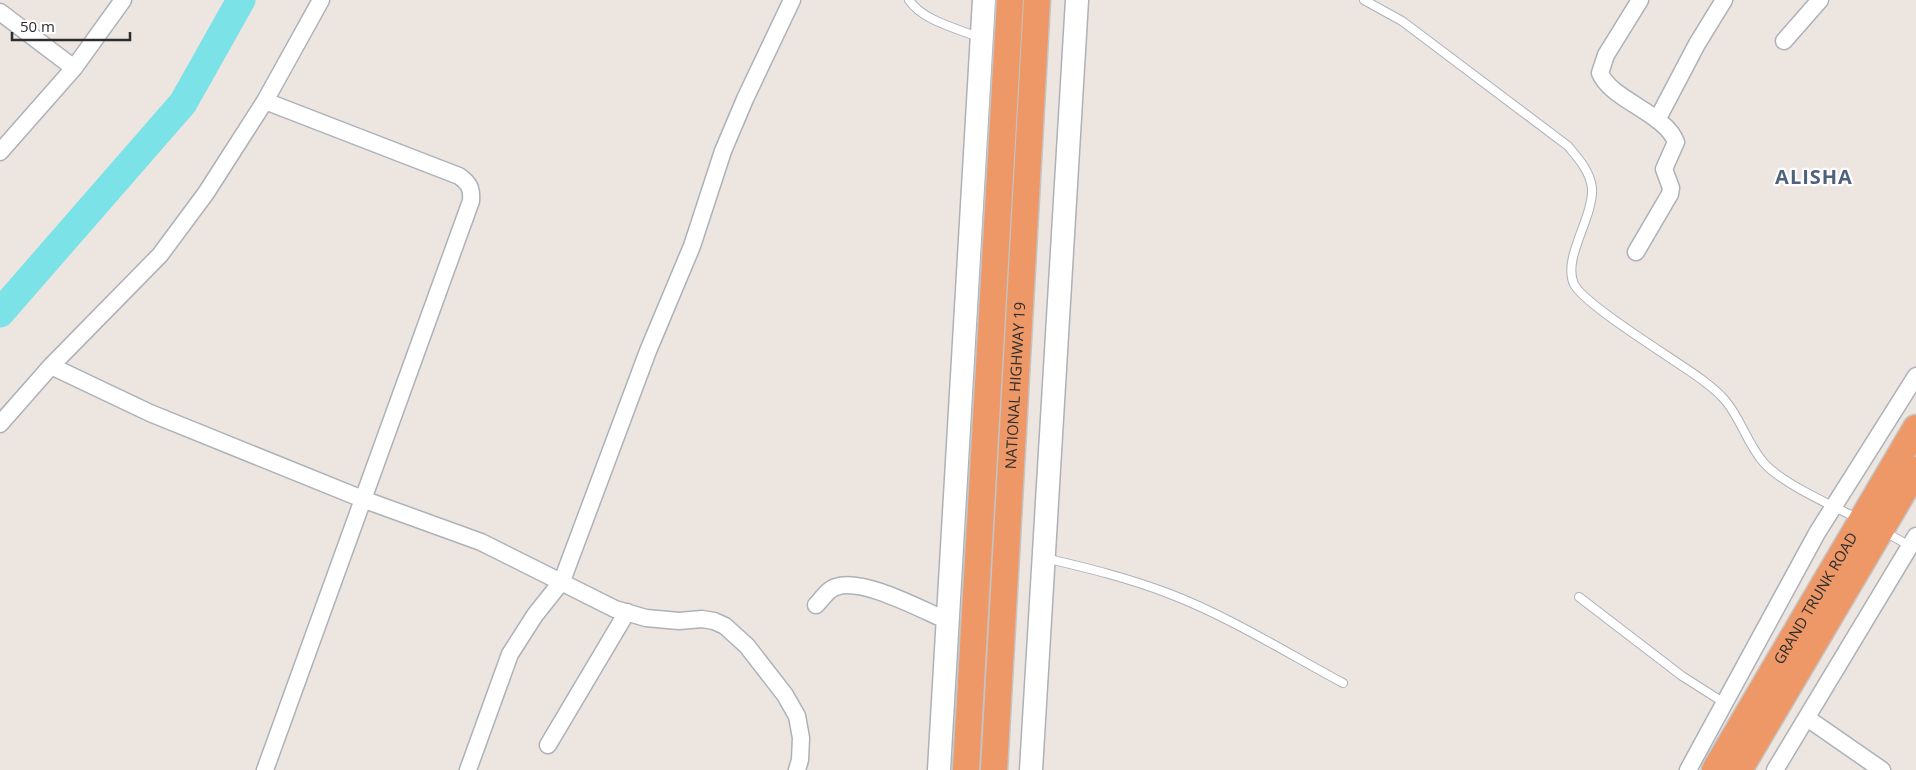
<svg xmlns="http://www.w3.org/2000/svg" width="1916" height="770" font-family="'Open Sans',sans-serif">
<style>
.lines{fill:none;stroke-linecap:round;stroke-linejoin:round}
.river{stroke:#7be3e8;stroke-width:29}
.service-casing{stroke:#adb1b8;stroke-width:10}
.minor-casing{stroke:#adb1b8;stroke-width:19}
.secondary-casing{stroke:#adb1b8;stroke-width:25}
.trunk-casing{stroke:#c4c4c4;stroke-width:29}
.service{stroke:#fff;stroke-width:8}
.minor{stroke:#fff;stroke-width:16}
.secondary{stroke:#fff;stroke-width:22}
.trunk{stroke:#ee9867;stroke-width:26}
.labels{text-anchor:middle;stroke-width:4.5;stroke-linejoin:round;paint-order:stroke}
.street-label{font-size:15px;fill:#2d2d2d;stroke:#fff}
.district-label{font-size:20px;font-weight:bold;letter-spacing:1px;fill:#4f617b;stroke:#fff}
</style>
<rect width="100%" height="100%" fill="#ede5e0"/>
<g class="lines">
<!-- river -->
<path class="river" d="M0,313L183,103L241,0"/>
<!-- service casing -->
<g class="service-casing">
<path id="service" d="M909,0C923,21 957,28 980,38
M1364,0L1402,21L1568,146C1578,158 1590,171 1592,188C1594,217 1562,258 1574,284C1584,305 1677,361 1701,379C1709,385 1718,392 1724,399C1741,418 1747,444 1764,463C1783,484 1833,506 1859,519
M1885,532L1910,546
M1045,558C1087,568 1129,578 1170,594C1230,617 1287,653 1343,683
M1579,597L1682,676L1726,704"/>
</g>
<!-- minor casing -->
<g class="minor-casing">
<path id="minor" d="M0,12L74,68
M1784,41L1820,0
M265,101L459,176C469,183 472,188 471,201L265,770
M1657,120L1697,44L1724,0
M0,152L74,68L123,0
M1636,252L1670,194L1671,188L1664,169L1676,142C1665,113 1611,100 1600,73L1606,55L1640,0
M51,366L150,413L365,500L481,542L615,609L646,618L679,621L702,619L714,621L725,626L747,646L785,695L797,716L801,738L800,760L797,770
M0,424L51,366L160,255L206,193L265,101L321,0
M816,605C822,599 828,589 836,587C862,577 922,610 948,621
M1807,718L1882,770
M548,745L627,612
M468,770L510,654L535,615L562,581L648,351L692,246L723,151L745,99L792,0
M1688,770L1817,533L1916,376
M1775,770L1916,536"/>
</g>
<!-- secondary casing -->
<g class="secondary-casing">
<path id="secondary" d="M939,770L984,0
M1031,770L1077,0"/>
</g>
<!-- trunk casing -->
<g class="trunk-casing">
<g id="trunk">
<path d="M966,770L1010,0"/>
<path id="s1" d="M994,770L1037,0"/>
<path id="s2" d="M1715,770L1916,428"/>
<path d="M1739,770L1916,470"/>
</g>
</g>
<!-- service -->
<use href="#service" class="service"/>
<!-- minor -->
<use href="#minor" class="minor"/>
<!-- secondary -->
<use href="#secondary" class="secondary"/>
<!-- trunk -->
<use href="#trunk" class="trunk"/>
</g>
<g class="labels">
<!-- street labels -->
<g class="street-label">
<text dy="5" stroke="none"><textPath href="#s1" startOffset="385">NATIONAL HIGHWAY 19</textPath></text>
<text dy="5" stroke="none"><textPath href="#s2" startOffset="199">GRAND TRUNK ROAD</textPath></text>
</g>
<!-- district labels -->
<g class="district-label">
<text x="1814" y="184">ALISHA</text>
</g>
</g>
<!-- scale -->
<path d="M12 32v8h118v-8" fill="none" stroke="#2d2d2d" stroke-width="2.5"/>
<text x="20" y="32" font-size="15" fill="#2d2d2d" stroke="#ffffff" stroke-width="4" paint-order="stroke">50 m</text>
</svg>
